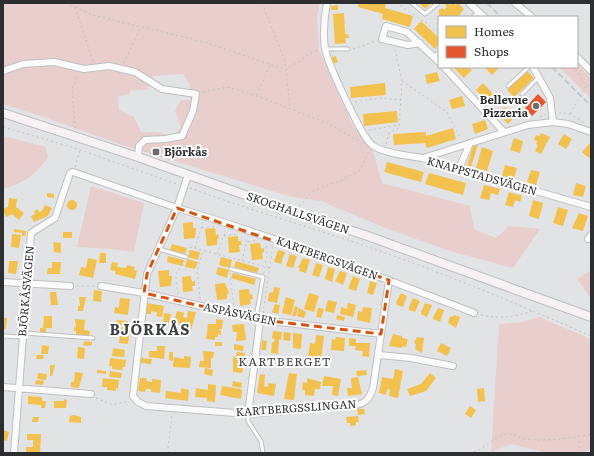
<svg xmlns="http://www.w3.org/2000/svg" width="594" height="456" font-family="Literata,serif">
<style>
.green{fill:#e8cfcd;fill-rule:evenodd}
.homes{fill:#f2c14e}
.shops{fill:#e4572e}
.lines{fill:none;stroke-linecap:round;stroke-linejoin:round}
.lane-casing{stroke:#bfc0c2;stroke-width:5}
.street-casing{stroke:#bfc0c2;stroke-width:8}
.secondary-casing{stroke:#bfc0c2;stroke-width:10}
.path{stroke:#c2c3c4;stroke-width:1;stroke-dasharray:2 3;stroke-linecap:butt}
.lane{stroke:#fbfbfb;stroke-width:3}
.street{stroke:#fbfbfb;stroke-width:6}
.secondary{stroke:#f6f2f3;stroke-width:8}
.rail{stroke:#c8c9c9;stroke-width:2;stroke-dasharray:6 3;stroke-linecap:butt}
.marked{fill:none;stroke:#d55510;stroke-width:3;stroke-dasharray:8 5;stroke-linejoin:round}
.poi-dot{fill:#6c6d6f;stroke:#fff;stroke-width:1.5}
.labels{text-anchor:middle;stroke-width:4;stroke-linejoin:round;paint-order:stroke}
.poi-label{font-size:11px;font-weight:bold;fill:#2d2e2f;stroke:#fff;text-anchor:end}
.street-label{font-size:11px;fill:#2d2e2f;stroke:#fff}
.neighbourhood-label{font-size:12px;letter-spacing:1px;fill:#3c3e40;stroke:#fff}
.district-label{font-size:15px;font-weight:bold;letter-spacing:1px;fill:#3c3e40;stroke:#fff}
</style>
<rect width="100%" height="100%" fill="#e2e3e5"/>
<!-- green -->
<path class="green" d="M3,3H320L317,17L319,50L353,126L373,151L382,183L470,206L474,229L496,238L509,226L540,229L513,268L450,251L388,229L321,201L292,197L122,145L41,116L3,104ZM183,74L190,85V100H181L175,111L181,127L173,137L158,132H141L134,117L119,110L118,96L129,95L131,90H147L153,76Z
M577,64L591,78V99L559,67H577Z
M3,136L46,147L48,158C32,177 27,181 3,189Z
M91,186L144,203L134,252L111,249L77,247Z
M591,270V299L577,279Z
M539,317L591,339V449L584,453H547L511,444L491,452L499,324L523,322Z"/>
<!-- homes -->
<path class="homes" d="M359,3H386L385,8L413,16L410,27L382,19L383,14L358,7Z
M419,3H431L425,9Z
M448,3L450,5L453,3L455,5L458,3L464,9L458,17H439V10L442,8L444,10L447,7L445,5Z
M338,5V10H331V6Z
M344,13L345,34H348L349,38H345L346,43L335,44L333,14Z
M421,21L439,38V44L435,49L414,29Z
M336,56L338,62L332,64L330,58Z
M453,67H468L472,70L464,78Z
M486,67H500L492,75L485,68Z
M526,70L534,78L514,97L507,90Z
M437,72L440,81L427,84L425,75Z
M385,83L386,95L351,98L350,87Z
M483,83L493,94L486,101L476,90Z
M462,96L465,106L452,109L449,100Z
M505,107L515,117L508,124L498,114Z
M397,111L398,122L364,126L363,114Z
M485,120L488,129L475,134L472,124Z
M453,128L456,139L427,148L425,143L394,145L393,134L426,132V136Z
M541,133L550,137L541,154L535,151L538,145L536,144L537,141L534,140L536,135L539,136Z
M564,134L572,139L566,149L558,144Z
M514,138L523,141L520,153L510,150Z
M590,143L591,156L589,158L582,152Z
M478,145L471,167L467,166L473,146Z
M482,147L493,151L487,171L476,168Z
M387,162L424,172L421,182L384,172Z
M505,165L517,168L514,179L502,176Z
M531,170L540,172L536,185L527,182Z
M429,173L466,183L463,195L425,184Z
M576,183L586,186L583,197L573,195Z
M484,185L500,189L498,195L491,193L489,200L480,198Z
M509,192L522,196L520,202L515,200L513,207L505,205Z
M47,193L54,194V198L47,197Z
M9,198L17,199L16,207L24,213L19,220L12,214L6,217L3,209L8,207Z
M533,200L543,203L539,219L529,216Z
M67 205a5 5 0 1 1 10 0a5 5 0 1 1-10 0Z
M45,205L52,208L48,216L34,222L31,216L35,214L34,211L38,209L39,212L42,211Z
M558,207L568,210L563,226L553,223Z
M579,213L588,216L583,231L572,228Z
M193,222V228H196L195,238L184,239L183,223Z
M215,228L216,235L218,234L219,238L217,239V245L207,246L205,229Z
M14,229L26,231L25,236H22V233L14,232Z
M63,232H72V238H63Z
M12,234L21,235L19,248L11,247Z
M238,236V241H241L242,245H239L240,252L229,253L228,237Z
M53,242L61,243V253L54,252Z
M260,243L261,249L264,248V252L262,253L263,259L252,260L250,244Z
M172,244L187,248L185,254L170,250Z
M190,250L200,252L198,260L188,257Z
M278,250L285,252L281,264L274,262Z
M100,253H106V263H99Z
M290,254L297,256L293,268L286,266Z
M168,256L184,260L182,266L167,262Z
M221,257L232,260L230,268L219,265Z
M88,258L97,260L93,278L79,275L81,267L86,268Z
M303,258L310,260L306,273L299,271L300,268H298Z
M187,259L198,262L195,269L185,267Z
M9,261H18L16,274L8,273Z
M236,261L259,268L257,273L234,267Z
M52,262H61L60,274H47L48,268H52Z
M112,262L118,263L117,267L126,268L127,265L135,267L134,270L137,271L135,279L115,274L116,271L110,270Z
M316,263L323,265L319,277L312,275Z
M218,267L229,270L227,278L216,274Z
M328,267L335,269L332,282L325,279Z
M169,270V276H172L171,286L160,287L158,271Z
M340,271L347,273L343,285L335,281Z
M233,273L256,279L254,285L231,278Z
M191,276L192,282L195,281V286H192L193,291L183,292L182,277Z
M353,276L360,279L356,291L349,289V286Z
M370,281L377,283L373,295L367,293Z
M225,283L229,293L227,294V299L217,300L215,284Z
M274,287L280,288L277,303L268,301L269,293L273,292Z
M249,289L250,295L252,294L253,299H250L251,304L240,306L239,290Z
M94,290L102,291L101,302L93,301Z
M50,292H56L58,305H51Z
M309,293L319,296L314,312L304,309Z
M401,293L407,296L403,307L397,305L396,302Z
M79,297H86L83,311H78V306H80Z
M286,297L295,300L291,315L282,313Z
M120,298L130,299L128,315L114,313L115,307L119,308Z
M413,298L420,301L415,312L409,310V307Z
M328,300L337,302L334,313L325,311Z
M147,303L164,306L162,317L156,316L157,312L151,311V314H146Z
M348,303L356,305L353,317L340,314L341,307L347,309Z
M425,303L432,305L427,317L421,314V312Z
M275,304L280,305L278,314L272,312Z
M295,306L298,307L296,316H292Z
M363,307L372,308L370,323L357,320L358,311L362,312Z
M299,308L306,312L304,318L297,316Z
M318,308L324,309L321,318L316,317Z
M438,308L444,310L440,322L433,319V317Z
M177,311L184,313L183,317L187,318L188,311L196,312L191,330L184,328L185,325L174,322Z
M164,313L171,314L169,323L163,322Z
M337,315L345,317L344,321L336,319Z
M454,315L460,317L456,328L448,323L450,316L453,317Z
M44,316H52V328H46V333L40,332V328H43Z
M3,318H7L6,329H3Z
M75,319L85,320L84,330L90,331L89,336L76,335V331H74V327L76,328Z
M216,319L223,320L222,329H219L221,331V335L218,334V337H215V340L206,339L208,324H216Z
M117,320L127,321L126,326L116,325Z
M244,324L246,340L236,341L237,332H233L232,325Z
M121,327L130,328L128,344L119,343Z
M273,331L282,332L281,340L279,339L278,354L271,353L272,342H274L275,339L272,338Z
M284,332L291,333L290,341L283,340Z
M293,333L302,334L301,349L293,348Z
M393,334L402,336V338L408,339L406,347L402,346V348L389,346Z
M316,335L324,336L321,361H313V358L308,357L310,343L315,344Z
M336,337L345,338L344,351L331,350L332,339L335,340Z
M417,337L424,338L422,353L415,349L416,344L414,343Z
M349,338L356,339V343H370L369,357L362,356L363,351L355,350L356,346H349Z
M262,340L267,341L266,350H261Z
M84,341L92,342V345L86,346L83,345Z
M215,342H222V346H215Z
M441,343L451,348L447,356L437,351Z
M234,344L244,346L243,351L234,350Z
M42,345L49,346L48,354H41Z
M157,346H165L164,359L149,357V351H157Z
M78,347L85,348L84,359L77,358Z
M113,348L125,350L124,357L112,356Z
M203,351L214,352L213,358H211V368L199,367L200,361H204Z
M169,352H173V361L169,360Z
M237,352L245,353L244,358L236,356Z
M37,355H44L43,359H36Z
M184,356L191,357L190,368L173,367L174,357L184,359Z
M233,357L245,359L242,373L233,372Z
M110,358L126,360L125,367H123L122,370L112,369V366H109Z
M141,358L152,359L151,364L141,363Z
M50,365H55L52,376H50Z
M205,368L213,370L212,376L204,374Z
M395,369L403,371L398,398L389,396L390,390L387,389L386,395L379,393L382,377L393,379Z
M97,370L106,371V374L97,373Z
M366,370L367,375L357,376L356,371Z
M110,371L122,373L121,378L109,377Z
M75,372L83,373L79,388L71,387V382H74Z
M38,373L47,374L46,380L37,379Z
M289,373L297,374L294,400L284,399Z
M430,373L436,378L426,391L410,396L407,389L421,384Z
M260,374L265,375L264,386L268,387V383L276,384L274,396L257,393Z
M324,376L341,379L338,396L332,395L333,386H322Z
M358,377L362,394L348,396L347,388H352L351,378Z
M103,378L119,380L118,389L116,388V391L107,390V387H102Z
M140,378H147L146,381L152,382V379L161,380L160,393L151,392V389H146L145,392L138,391Z
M307,378L321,382L320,389H315L314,396L305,395V390H302L303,382L307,383Z
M36,380L44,381L43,385L35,384Z
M233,381L242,383L241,388L232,386Z
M208,384L216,385L215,402L207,401V398L195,397L196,388L208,390Z
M222,386L241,389L242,391L241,399L220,395Z
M181,388L189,390L188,401L165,398L166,391L181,393Z
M484,388L485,401L478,402L477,389Z
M28,396L42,397V401H46L45,408H41V405L28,404Z
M64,399L67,400L66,408H54V401H64Z
M470,406L476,410L471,418L465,414Z
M357,409H364L365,414L358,415Z
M74,415L81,417V423L69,422L70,416Z
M358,416L359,422H356V425L350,426V423H347L346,417Z
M33,417H39L38,422H32Z
M3,430L9,432L7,441L3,440Z
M27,434H41L40,453H26V447H33V440H27Z"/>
<!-- shops -->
<path class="shops" d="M538,94L546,102L532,116L525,108Z"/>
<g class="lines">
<!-- lane casing -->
<g class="lane-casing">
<path id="lane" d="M412,3L425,14L438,3
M473,17L479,12
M325,49H348
M434,57L439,52
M508,86L529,67
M522,94L538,78
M159,249L186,257
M231,269L263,277L256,318
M24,333L93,338
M3,336L22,337
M248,414V421L261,441L263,453"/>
</g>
<!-- street casing -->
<g class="street-casing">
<path id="street" d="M327,3C324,18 323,34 325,49C328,64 361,136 372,145C382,153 410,156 422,158L591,207
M469,3L484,17
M515,3L532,17
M420,43L408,45L382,39L386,26L407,32L439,62
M577,57L591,71
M444,67L504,132
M533,67L550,98L553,122
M3,71L23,64L54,62L84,69L109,66L135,72L162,89L196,94L193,111L182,136L165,139L145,140L139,146L138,157
M423,158L528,125L553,122L568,124L591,132
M459,169L470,143
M588,239L591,235
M389,280L373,388C370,397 367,403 356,405L248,414L146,406L138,402L133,396L147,274L177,208C278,238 377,275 474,313
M3,282L70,286
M101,286L144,293L262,320L381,334
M379,355L411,358L453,366
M3,387L91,394
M248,414L260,320
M14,453L31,233L55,218L70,173L73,172L177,208L188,175"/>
</g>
<!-- secondary casing -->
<g class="secondary-casing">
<path id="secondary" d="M3,113L138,157L293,212L365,235L591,317"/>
</g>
<!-- path -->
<path class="path" d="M66,3L93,15L208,43L286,70L314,51L319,50
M262,3L285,61L290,107
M396,3L429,25L439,34
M75,7L93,61
M353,49L376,41
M124,63L140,28
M402,81L447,112L461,139
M587,86L591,85
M203,92L227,87L257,96L327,123L363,143
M257,95L270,65
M355,102L379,98L401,100
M559,113L570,114L585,123
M570,114L586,86L574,67
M540,117L546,114
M3,127L78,149L179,185
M75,128L72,88L78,75
M369,130L399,125
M386,144L389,133L399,128L402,81L395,49
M145,151L161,157
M75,167L80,151
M190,188C244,208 299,224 354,242C434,269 513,302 591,336
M299,206L314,190L340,181L359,171L370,150
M202,228L216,226
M224,236L239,234
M248,242L258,240
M195,248L203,222
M188,252L190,247L270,268
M217,254L226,230
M242,261L248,237
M230,273L234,308
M264,273L267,256L266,243
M77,286H96
M178,294C177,287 174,277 178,271C180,267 183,267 185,261
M200,299L197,271L203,251
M263,313L273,245
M481,315C500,319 514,317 532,311
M96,398L112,405L129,401
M169,453L168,448L172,413
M469,453C484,451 493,436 508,434C514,433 520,438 526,439C542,442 575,438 591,434
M579,453V438"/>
<!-- lane -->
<use href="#lane" class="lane"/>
<!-- street -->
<use href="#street" class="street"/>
<!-- secondary -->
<use href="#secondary" class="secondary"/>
<!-- rail -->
<path class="rail" d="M487,3L501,17
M552,67L591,106"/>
</g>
<!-- marked area -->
<path class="marked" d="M177,208L389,280L381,334L262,320L144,293L147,274Z"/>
<!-- markers -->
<g class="poi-dot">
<circle cx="536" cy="106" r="4"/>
<rect x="152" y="148" width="8" height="8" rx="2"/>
</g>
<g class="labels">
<!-- poi labels -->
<g class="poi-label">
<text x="528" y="104">Bellevue<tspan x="528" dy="13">Pizzeria</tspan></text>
<text x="164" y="156" text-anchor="start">Björkås</text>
</g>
<!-- street labels -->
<g class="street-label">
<text transform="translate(482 176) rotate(16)" y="4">KNAPPSTADSVÄGEN</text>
<text transform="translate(298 213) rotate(19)" y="4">SKOGHALLSVÄGEN</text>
<text transform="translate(327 258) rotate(20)" y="4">KARTBERGSVÄGEN</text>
<text transform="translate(26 291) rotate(-85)" y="4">BJÖRKÅSVÄGEN</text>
<text transform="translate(240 314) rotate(12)" y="4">ASPÅSVÄGEN</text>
<text transform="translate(296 408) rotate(-4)" y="4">KARTBERGSSLINGAN</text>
</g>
<!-- neighbourhood labels -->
<g class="neighbourhood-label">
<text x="285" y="366">KARTBERGET</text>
</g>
<!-- district labels -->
<g class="district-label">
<text x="150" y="335">BJÖRKÅS</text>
</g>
</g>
<!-- border -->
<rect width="594" height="456" fill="none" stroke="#2d2e2f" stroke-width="8"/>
<!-- legend -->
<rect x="438" y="16" width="140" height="52" fill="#ffffff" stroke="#ababac"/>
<rect x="446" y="26" width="20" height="12" fill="#f2c14e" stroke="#ababac"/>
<text x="474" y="36" font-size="12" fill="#2d2e2f">Homes</text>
<rect x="446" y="46" width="20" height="12" fill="#e4572e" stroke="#ababac"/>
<text x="474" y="56" font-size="12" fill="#2d2e2f">Shops</text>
</svg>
